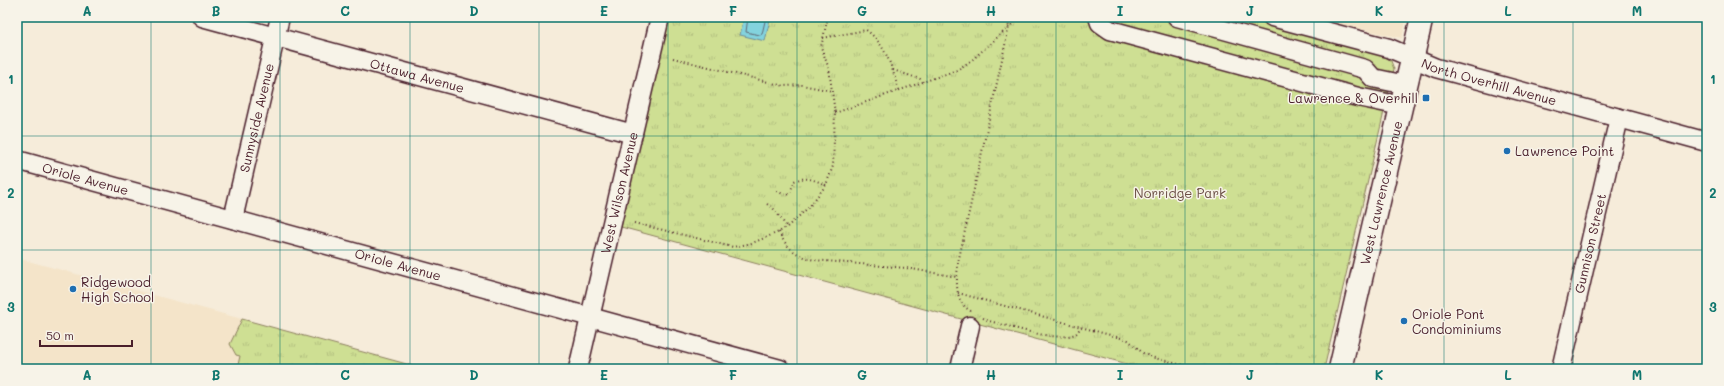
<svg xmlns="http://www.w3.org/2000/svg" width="1724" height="386" font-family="Mali,sans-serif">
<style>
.built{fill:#f4e4c9}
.park{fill:url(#park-tufts);stroke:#8c7f5f}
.water{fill:#83d3de;stroke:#6c8b96}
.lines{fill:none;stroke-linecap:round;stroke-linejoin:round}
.shore{stroke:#616773;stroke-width:1}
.minor-casing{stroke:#4a1f2b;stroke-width:21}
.major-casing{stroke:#4a1f2b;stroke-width:25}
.path{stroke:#4a1f2b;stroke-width:2;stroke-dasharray:1 3;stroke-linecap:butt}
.minor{stroke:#f7f3e8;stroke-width:18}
.major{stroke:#f7f3e8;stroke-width:22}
.grid{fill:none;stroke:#0f766e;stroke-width:1;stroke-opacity:0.55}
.poi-dot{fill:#1f6fb2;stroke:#f7f3e8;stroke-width:1.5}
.labels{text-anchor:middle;stroke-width:3;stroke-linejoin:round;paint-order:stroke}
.street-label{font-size:13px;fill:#4a1f2b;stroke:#f7f3e8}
.poi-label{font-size:13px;fill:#4a1f2b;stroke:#f7f3e8;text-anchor:start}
.park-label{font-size:13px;fill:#6b4f45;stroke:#f7f3e8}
.neatline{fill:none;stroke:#0f766e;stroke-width:1.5}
.grid-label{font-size:13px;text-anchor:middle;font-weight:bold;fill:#0f766e}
</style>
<defs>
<pattern id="park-tufts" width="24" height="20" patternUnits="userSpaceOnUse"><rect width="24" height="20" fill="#cedf93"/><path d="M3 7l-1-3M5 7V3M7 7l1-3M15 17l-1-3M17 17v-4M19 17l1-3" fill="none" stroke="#b2bf7f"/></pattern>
</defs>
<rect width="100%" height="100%" fill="#f6ecda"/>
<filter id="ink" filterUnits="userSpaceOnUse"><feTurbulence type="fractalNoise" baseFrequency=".025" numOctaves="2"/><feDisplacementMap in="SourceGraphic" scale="8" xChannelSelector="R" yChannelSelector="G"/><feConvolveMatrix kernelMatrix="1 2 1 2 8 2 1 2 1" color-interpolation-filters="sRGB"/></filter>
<g filter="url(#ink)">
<!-- built -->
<path class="built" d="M1313,17H1407L1402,38L1313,19Z
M17,258L242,319L425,369H17Z"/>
<!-- park -->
<path class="park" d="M669,17H1242L1383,55L1391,61L1394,69L1324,369H1146L621,227Z
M242,319L425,369H237L240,356L236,355L230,344Z"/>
<!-- water -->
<path class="water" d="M744,17H762L770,19L765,41L740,35Z"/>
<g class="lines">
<!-- shore -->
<path class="shore" d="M748,17L746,32L760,35L762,34L766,17"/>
<!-- minor casing -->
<g class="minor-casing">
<g id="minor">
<path id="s1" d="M202,17L633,134"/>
<path d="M1098,17L1100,23L1110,30L1358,97L1401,106"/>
<path d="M1177,17L1365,69L1373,78L1406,85"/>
<path id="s2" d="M1272,17L1389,48L1436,68L1707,142"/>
<path id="s3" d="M17,160L780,369"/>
<path id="s4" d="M233,219L280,17"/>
<path id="s5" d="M578,369L660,17"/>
<path d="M960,369L970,326"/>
<path id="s6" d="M1561,369L1619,118"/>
</g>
</g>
<!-- major casing -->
<g class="major-casing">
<g id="major">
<path id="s7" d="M1340,369L1422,17"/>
</g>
</g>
<!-- path -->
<path class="path" d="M823,38L866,30C886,44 892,68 899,91
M673,58L784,86L802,85L832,91
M893,70L920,79L923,82
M835,113L957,70L972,60L1020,17
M777,191L785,195L790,194L794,181C806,176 815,180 826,185
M767,204L773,208L787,227
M634,223L733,247L752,243L779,232L787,227L809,207L826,185L833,166L835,113L829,69L821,47L828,17
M779,232C786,248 797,256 814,260L906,268L957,277
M958,293L1128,340L1143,353L1151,357L1197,369
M971,311C953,302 957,279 958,263L1009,27L1007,17
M983,318L989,321C1010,326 1056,343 1075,334C1078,333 1079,329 1081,327"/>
<!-- minor -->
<use href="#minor" class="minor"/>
<!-- major -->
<use href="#major" class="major"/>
</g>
</g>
<!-- grid -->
<path class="grid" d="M151,17V369M280,17V369M410,17V369M539,17V369M668,17V369M797,17V369M927,17V369M1056,17V369M1185,17V369M1314,17V369M1444,17V369M1573,17V369M17,136H1707M17,250H1707"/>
<!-- markers -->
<g class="poi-dot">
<rect x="1422" y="94" width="8" height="8" rx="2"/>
<circle cx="1507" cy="151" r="4"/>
<circle cx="73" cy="289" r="4"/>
<circle cx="1404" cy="321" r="4"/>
</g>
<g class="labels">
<!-- street labels -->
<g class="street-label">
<text dy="5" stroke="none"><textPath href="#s1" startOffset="223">Ottawa Avenue</textPath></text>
<text dy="5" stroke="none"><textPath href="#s2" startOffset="227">North Overhill Avenue</textPath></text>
<text dy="5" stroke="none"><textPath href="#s4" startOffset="104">Sunnyside Avenue</textPath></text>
<text dy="5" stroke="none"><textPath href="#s3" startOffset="71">Oriole Avenue</textPath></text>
<text dy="5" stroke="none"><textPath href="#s5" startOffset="181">West Wilson Avenue</textPath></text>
<text dy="5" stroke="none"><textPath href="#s7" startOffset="181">West Lawrence Avenue</textPath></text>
<text dy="5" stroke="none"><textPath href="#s6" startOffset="129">Gunnison Street</textPath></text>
<text dy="5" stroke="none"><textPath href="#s3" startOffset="395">Oriole Avenue</textPath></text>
</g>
<!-- poi labels -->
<g class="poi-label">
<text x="1418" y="103" text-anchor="end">Lawrence &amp; Overhill</text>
<text x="1515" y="156">Lawrence Point</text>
<text x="81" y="287">Ridgewood<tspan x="81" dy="15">High School</tspan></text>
<text x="1412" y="319">Oriole Pont<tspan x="1412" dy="15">Condominiums</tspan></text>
</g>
<!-- park labels -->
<g class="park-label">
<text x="1180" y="198">Norridge Park</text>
</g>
</g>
<!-- margin -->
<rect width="1724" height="386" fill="none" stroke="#f7f3e8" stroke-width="44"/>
<!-- scale -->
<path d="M40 340v6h92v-6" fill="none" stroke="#4a1f2b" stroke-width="2"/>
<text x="46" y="340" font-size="12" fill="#4a1f2b" stroke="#f7f3e8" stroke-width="3" paint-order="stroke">50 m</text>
<rect x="22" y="22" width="1680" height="342" class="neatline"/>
<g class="grid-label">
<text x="87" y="16">A</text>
<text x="216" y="16">B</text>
<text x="345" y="16">C</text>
<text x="474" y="16">D</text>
<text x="604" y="16">E</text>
<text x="733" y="16">F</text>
<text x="862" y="16">G</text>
<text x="991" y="16">H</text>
<text x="1120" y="16">I</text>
<text x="1250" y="16">J</text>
<text x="1379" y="16">K</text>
<text x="1508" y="16">L</text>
<text x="1637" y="16">M</text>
<text x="11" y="84">1</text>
<text x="1713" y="84">1</text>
<text x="11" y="198">2</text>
<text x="1713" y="198">2</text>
<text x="11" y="312">3</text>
<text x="1713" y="312">3</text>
<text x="87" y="380">A</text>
<text x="216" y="380">B</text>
<text x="345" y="380">C</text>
<text x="474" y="380">D</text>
<text x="604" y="380">E</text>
<text x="733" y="380">F</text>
<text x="862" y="380">G</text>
<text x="991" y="380">H</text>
<text x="1120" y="380">I</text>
<text x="1250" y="380">J</text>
<text x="1379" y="380">K</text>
<text x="1508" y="380">L</text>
<text x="1637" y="380">M</text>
</g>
</svg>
